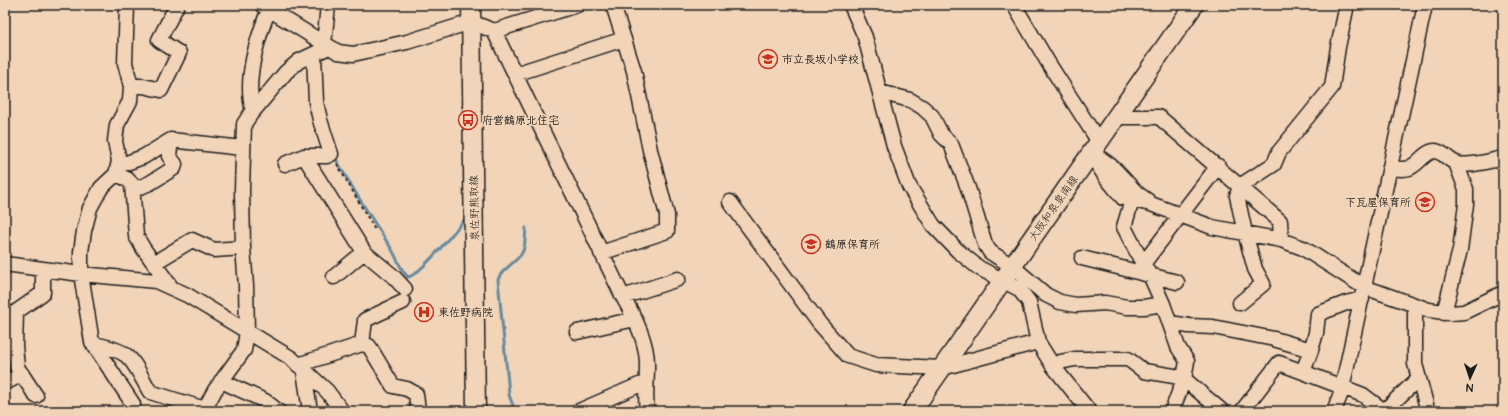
<svg xmlns="http://www.w3.org/2000/svg" width="1508" height="416" font-family="'Architects Daughter','Klee One',sans-serif">
<style>
.lines{fill:none;stroke-linecap:round;stroke-linejoin:round}
.stream{stroke:#668aa0;stroke-width:3}
.minor-casing{stroke:#1c1c1c;stroke-width:17}
.major-casing{stroke:#1c1c1c;stroke-width:21}
.path{stroke:#1c1c1c;stroke-width:2;stroke-dasharray:3 3;stroke-linecap:butt}
.minor{stroke:#f2d5b9;stroke-width:14}
.major{stroke:#f2d5b9;stroke-width:18}
.labels{text-anchor:middle;stroke-width:3.5;stroke-linejoin:round;paint-order:stroke}
.poi-label{font-size:11px;font-weight:bold;fill:#1c1c1c;stroke:#f2d5b9;text-anchor:start}
.street-label{font-size:11px;fill:#1c1c1c;stroke:#f2d5b9}
</style>
<rect width="100%" height="100%" fill="#f2d5b9"/>
<filter id="ink" filterUnits="userSpaceOnUse"><feTurbulence type="fractalNoise" baseFrequency=".025" numOctaves="2"/><feDisplacementMap in="SourceGraphic" scale="8" xChannelSelector="R" yChannelSelector="G"/><feConvolveMatrix kernelMatrix="1 2 1 2 8 2 1 2 1" color-interpolation-filters="sRGB"/></filter>
<g filter="url(#ink)">
<g class="lines">
<!-- stream -->
<path class="stream" d="M334,156C352,188 371,218 391,248C397,257 400,270 408,277C420,276 456,229 466,218
M515,411L509,395L508,383L498,280C500,270 516,263 522,253C526,246 525,235 526,228"/>
<!-- minor casing -->
<g class="minor-casing">
<path id="minor" d="M127,5L125,63L131,86L130,101L117,125L115,141L119,161L116,174L101,188L90,208L84,231L81,252V274L92,342L133,404L132,411
M262,5L338,52L353,54L407,42L471,22L494,31L623,297C635,318 648,343 647,367C647,382 645,396 647,411
M851,5L865,37L894,146L909,186L933,225L958,251L979,268L1019,289L1029,302L1038,342L1053,366L1089,411
M1014,5L1049,64L1099,142
M494,31L577,5
M324,44L328,5
M515,74L624,39
M131,86H143L161,90L179,53L159,40L177,5
M880,92L910,100L922,107L932,116L941,134L951,144L968,188L985,244L990,252L1012,266L1046,295L1060,302L1076,305L1105,303L1127,307H1144L1163,304
M253,111C244,79 257,39 269,9
M1117,117H1159L1280,221L1281,240
M1091,154L1105,176L1123,198L1151,204L1212,227L1281,240L1303,248L1364,287L1429,310L1451,313L1464,312L1503,293
M1094,155C1113,164 1119,175 1133,189C1137,194 1143,197 1148,201
M304,156L364,252L334,277
M285,164L304,156H327L331,154L320,120L316,102L314,54
M118,166L143,157L171,140L242,148
M1390,169C1396,168 1403,170 1409,168C1418,165 1425,151 1435,151C1444,152 1448,160 1456,163C1467,168 1492,160 1503,158
M116,174L127,179L132,184L136,236L143,248L171,287
M133,190L150,183L174,168L175,164L169,156L171,140
M1132,200L1124,227L1143,264L1150,275L1163,304L1178,347L1187,361L1184,379L1172,411
M730,202L819,323L848,356L876,365L942,368L1038,342
M364,252L393,276L405,289
M601,253L667,231V215L650,150L634,71L613,5
M1082,258L1177,282
M154,263L192,240L214,250L243,248
M5,264L81,274L156,281L187,295L291,358L327,391L342,411
M1143,264L1218,166
M623,297L678,279
M1240,303L1263,284L1255,269L1245,233L1237,196L1240,186L1274,164L1279,152L1332,87L1338,47L1347,5
M1415,305V364L1426,404
M1444,313L1460,250L1466,204V189L1456,163
M1170,323L1189,326L1213,327L1274,339L1311,350L1303,372L1363,395L1384,411
M577,332L635,319
M93,344C133,351 131,359 150,392L208,410
M362,344L365,320L403,302
M1311,350L1316,333L1318,314L1346,303L1362,299
M298,365L362,344L369,346L393,386L407,389L416,394L418,411
M1053,366L1060,362L1075,359H1128L1144,371L1174,376L1184,379L1222,411
M304,371L310,411
M221,381L265,401L278,411
M5,383L22,374
M36,396L17,367L15,346L16,312L43,293V269
M208,411V403L215,390L244,350L247,332L246,286L243,248L242,190L244,124L250,115L286,72L299,61L329,47
M579,411L646,382
M1242,411L1279,363L1303,372
M1334,411L1341,393L1364,287L1425,5
M1384,411L1419,378"/>
</g>
<!-- major casing -->
<g class="major-casing">
<path id="major" d="M471,5L476,411
M912,411L1194,5"/>
</g>
<!-- path -->
<path class="path" d="M337,164L375,230"/>
<!-- minor -->
<use href="#minor" class="minor"/>
<!-- major -->
<use href="#major" class="major"/>
</g>
</g>
<!-- icons -->
<defs>
<g id="school-ring" transform="scale(1)"><circle r="9.5" fill="#f2d5b9" stroke="#c8321e" stroke-width="1.5"/><path d="M0-5L7-2L0 1L-7-2ZM-4 1L0 2.5L4 1V4Q0 6-4 4Z" fill="#c8321e"/></g>
<g id="bus-ring" transform="scale(1)"><circle r="9.5" fill="#f2d5b9" stroke="#c8321e" stroke-width="1.5"/><path d="M-5-6H5V4H4V6H2V4H-2V6H-4V4H-5ZM-3.5-4V0h7V-4ZM-3.5 1.2v1.5H-2V1.2ZM2 1.2v1.5H3.5V1.2Z" fill="#c8321e"/></g>
<g id="hospital-ring" transform="scale(1)"><circle r="9.5" fill="#f2d5b9" stroke="#c8321e" stroke-width="1.5"/><path d="M-5-5h3v3.5h4V-5h3V5h-3V1.5h-4V5h-3Z" fill="#c8321e"/></g>
</defs>
<g fill-rule="evenodd">
<use href="#school-ring" x="768" y="59"/>
<use href="#bus-ring" x="468" y="120"/>
<use href="#school-ring" x="1425" y="202"/>
<use href="#school-ring" x="811" y="244"/>
<use href="#hospital-ring" x="424" y="312"/>
</g>
<g class="labels">
<!-- poi labels -->
<g class="poi-label">
<text x="782" y="63">市立長坂小学校</text>
<text x="482" y="124">府営鶴原北住宅</text>
<text x="1411" y="206" text-anchor="end">下瓦屋保育所</text>
<text x="825" y="248">鶴原保育所</text>
<text x="438" y="316">東佐野病院</text>
</g>
<!-- street labels -->
<g class="street-label">
<text transform="translate(474 208) rotate(-91)" y="4">泉佐野熊取線</text>
<text transform="translate(1053 208) rotate(-55)" y="4">大阪和泉泉南線</text>
</g>
</g>
<!-- margin -->
<rect width="1508" height="416" fill="none" stroke="#f2d5b9" stroke-width="20"/>
<rect x="10" y="10" width="1488" height="396" fill="none" stroke="#1c1c1c" stroke-width="1.5" filter="url(#ink)"/>
<!-- north arrow -->
<g transform="translate(1470 378) rotate(183)" stroke="#f2d5b9" stroke-width="3" paint-order="stroke">
<path d="M0-3L7 15L0 10L-7 15Z" fill="#1c1c1c"/>
<text y="-6" font-size="11" font-weight="bold" text-anchor="middle" fill="#1c1c1c">N</text>
</g>
</svg>
